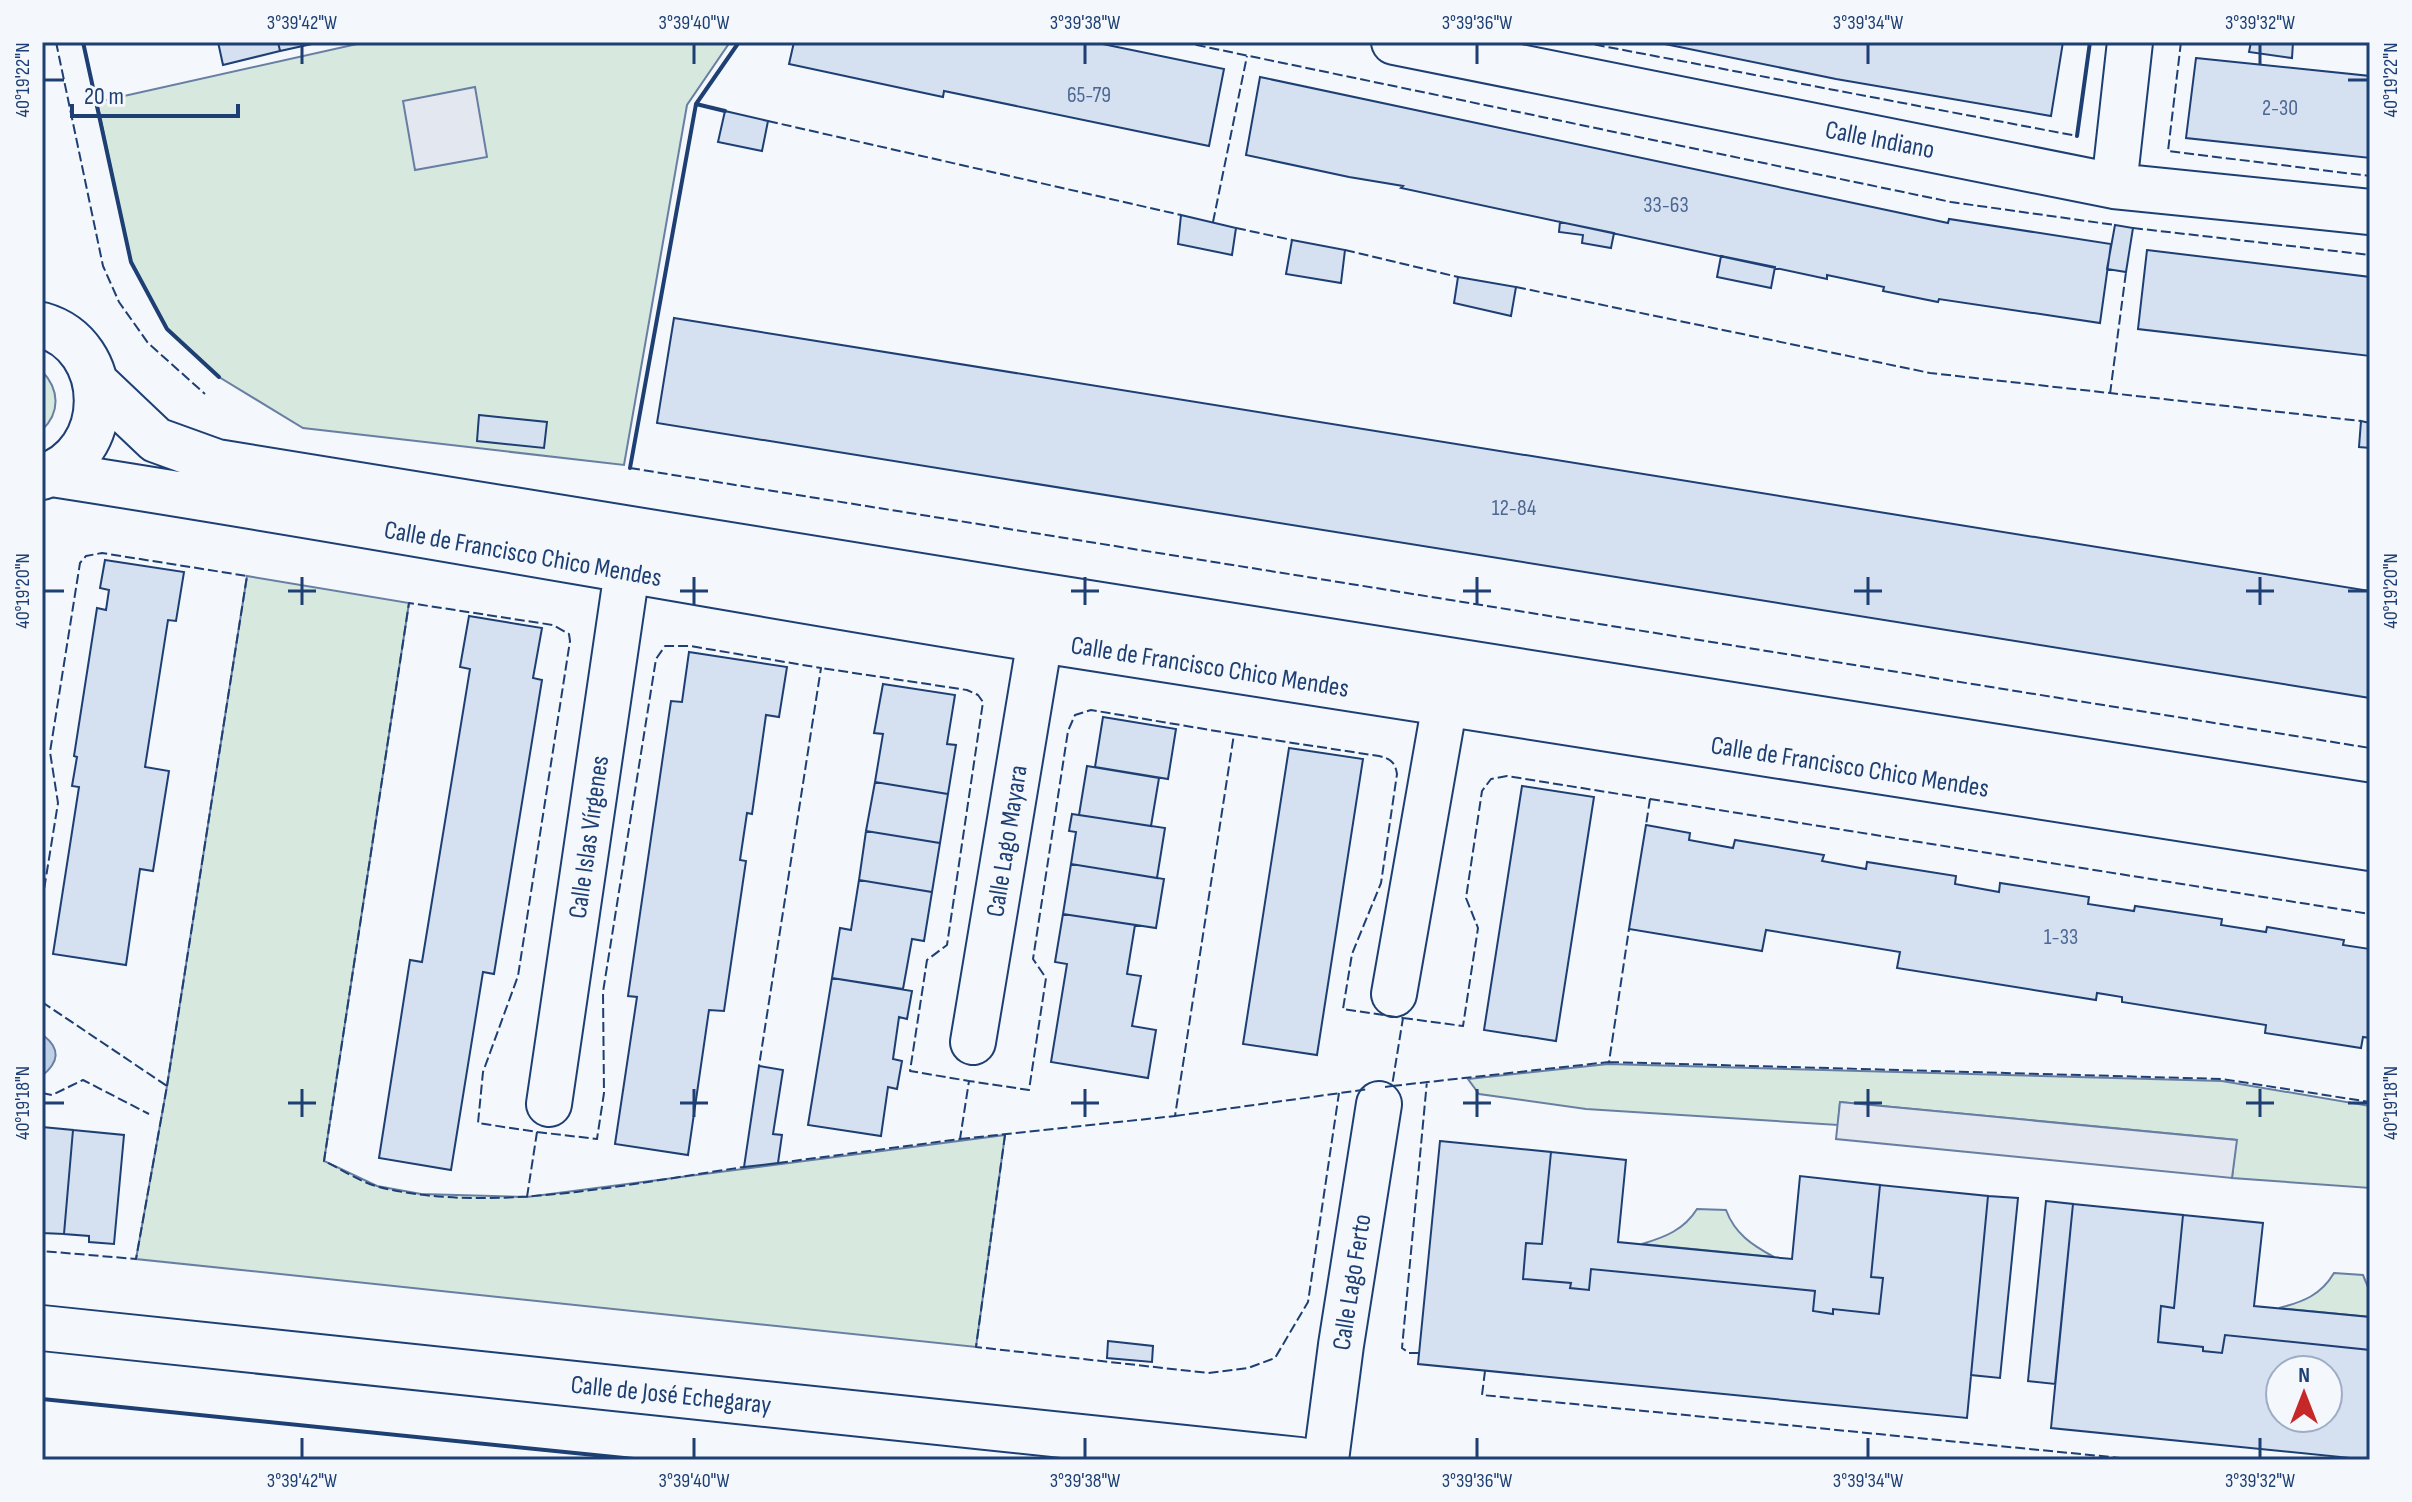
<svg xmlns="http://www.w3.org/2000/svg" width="2412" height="1502" font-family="'Sofia Sans Condensed',sans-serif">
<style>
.green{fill:#d7e8df;stroke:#687fa3;stroke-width:2}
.parking{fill:#e3e8f0;stroke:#687fa3;stroke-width:2}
.water{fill:#bed0e5;stroke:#687fa3;stroke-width:2}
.building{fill:#d5e0f0;stroke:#1d3f73;stroke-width:2;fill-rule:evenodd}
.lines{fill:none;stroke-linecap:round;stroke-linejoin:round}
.minor-casing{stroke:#1d3f73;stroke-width:48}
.minor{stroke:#f4f7fb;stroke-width:44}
.fence{stroke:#1d3f73;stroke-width:2;stroke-dasharray:10 4;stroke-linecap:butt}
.wall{stroke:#1d3f73;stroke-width:4}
.ticks{fill:none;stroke:#1d3f73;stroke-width:3}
.labels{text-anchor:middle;stroke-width:6;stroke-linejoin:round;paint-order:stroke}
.number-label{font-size:22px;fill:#4b6792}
.street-label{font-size:26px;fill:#1d3f73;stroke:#f4f7fb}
.neatline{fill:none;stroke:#1d3f73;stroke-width:3}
.ticks-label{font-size:20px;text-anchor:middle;fill:#1d3f73}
</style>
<rect width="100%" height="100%" fill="#f4f7fb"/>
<!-- green -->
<path class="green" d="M366,42H730L687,105L624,465L303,428L219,377L167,329L131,262L97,102Z
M42,371C59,389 61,412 42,430Z
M247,576L409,603L324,1161L377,1186L421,1194L527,1197L1005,1135L976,1347L136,1259L167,1086Z
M1608,1064L2222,1081L2370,1106V1188L2232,1178L2236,1140L1840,1102L1838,1125L1586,1109L1479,1094L1468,1079Z
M1697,1209L1726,1210C1735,1234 1752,1245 1774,1257L1642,1244C1665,1237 1684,1230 1697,1209Z
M2334,1273L2363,1275L2370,1292V1317L2279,1308C2303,1302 2321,1295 2334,1273Z"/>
<!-- parking -->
<path class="parking" d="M475,87L487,157L415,170L403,101Z
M1840,1102L2237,1140L2232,1178L1836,1139Z"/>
<!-- water -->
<path class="water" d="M43,1035C61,1049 59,1062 42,1076Z"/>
<!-- building -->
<path class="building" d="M218,42H278L280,51L223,65Z
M278,42H321L280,51Z
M794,42H1093L1224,69L1209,146L944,91L943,97L789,64Z
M1655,42H2063L2051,116L1836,79Z
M2251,42H2293L2292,58L2249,52Z
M2196,58L2370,76V158L2186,138Z
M1260,77L1948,223L1949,219L2111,244L2100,323L1939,299L1938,302L1883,291L1884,287L1827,275V279L1401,188L1403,186L1349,177L1246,155Z
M725,111L768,121L762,151L718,142Z
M1181,215L1236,228L1232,255L1178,244Z
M1560,222L1614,233L1611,248L1582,243L1583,235L1559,232Z
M2115,225L2133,228L2126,272L2107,269Z
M1292,240L1345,250L1341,283L1286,274Z
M2147,250L2370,277V356L2138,329Z
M1721,256L1775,267L1771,288L1717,277Z
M1458,277L1516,287L1511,316L1454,303Z
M674,318L2370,591V698L657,423Z
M479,415L547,422L544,448L477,441Z
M2361,421L2370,423V448L2359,447Z
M105,560L184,572L176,621L168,620L145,767L169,771L153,871L140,869L126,965L53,954L79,787L72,786L77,757L74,756L97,608L106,610L109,590L100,588Z
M469,616L542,628L533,678L542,680L494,974L483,972L451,1170L379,1158L410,960L422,962L470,669L460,667Z
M689,652L787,667L779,717L766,715L752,814L747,813L740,860L746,861L724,1011L709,1010L688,1155L615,1144L637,997L628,996L671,701L682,702Z
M883,684L955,695L947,744L956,745L948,794L875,782L883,734L874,733Z
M1103,717L1176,729L1168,779L1095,767Z
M1289,748L1363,759L1317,1055L1243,1044Z
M1087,766L1159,778L1151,826L1079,815Z
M875,782L948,794L940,843L866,831Z
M1522,786L1594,797L1556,1041L1484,1030Z
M1072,814L1165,828L1157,878L1071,864L1076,832L1069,831Z
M1646,825L1690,833L1689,840L1733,848L1735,840L1824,855L1822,861L1866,869L1867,862L1956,876L1955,884L1999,892L2000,883L2089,897L2088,904L2134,911L2135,906L2222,919L2221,925L2266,932L2267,927L2344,940L2343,945L2370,949V1038L2363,1037L2361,1048L2265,1033L2266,1025L2122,1002V997L2097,993L2096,1000L1897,968L1900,952L1766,930L1762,951L1629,929Z
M866,831L940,843L932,892L859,880Z
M1071,864L1164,879L1156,928L1063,914Z
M859,880L932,892L924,941L912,939L903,989L832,978L840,928L851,930Z
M1063,914L1135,925L1127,974L1141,976L1132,1026L1156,1030L1148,1078L1051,1062L1067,964L1055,962Z
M832,978L912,991L907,1019L899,1017L893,1059L902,1061L897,1089L888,1087L881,1136L808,1125Z
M759,1066L783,1070L773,1134L782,1135L778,1163L744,1167Z
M42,1127L73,1130L64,1234L42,1233Z
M73,1130L124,1135L114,1244L89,1242V1236L64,1234Z
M1440,1141L1551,1152L1542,1244L1526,1243L1523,1279L1571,1283L1570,1288L1589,1290L1591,1269L1815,1291L1813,1311L1833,1314V1309L1879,1314L1883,1278L1871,1277L1880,1185L1988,1196L1967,1418L1418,1364Z
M1551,1152L1626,1160L1618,1242L1792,1259L1800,1176L1880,1185L1871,1277L1883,1278L1879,1314L1833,1309V1314L1813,1311L1815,1291L1591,1269L1589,1290L1570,1288L1571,1283L1523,1279L1526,1243L1542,1244Z
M1988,1196L2018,1198L2000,1378L1971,1375Z
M2046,1201L2073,1204L2055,1384L2028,1381Z
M2073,1204L2183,1215L2174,1308L2161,1306L2158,1342L2203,1347V1351L2222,1353L2225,1335L2370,1350V1460L2051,1428ZM2280,1370H2328V1418H2280Z
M2183,1215L2263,1223L2254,1306L2370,1317V1350L2225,1335L2222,1353L2203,1351V1347L2158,1342L2161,1306L2174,1308Z
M1108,1341L1153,1346L1152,1362L1107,1358Z"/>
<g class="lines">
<!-- minor casing -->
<g class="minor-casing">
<path id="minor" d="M1394,42L2114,186L2370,212
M2114,186L2130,42
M42,325C115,346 115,455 42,477
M97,384L156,440L217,462L1044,596L2370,806
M52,474C382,525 711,587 1041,640C1484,711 1927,778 2370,848
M1394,994L1445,703
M973,1042L1040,639
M549,1104L627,571
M42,1328L1300,1460
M1326,1460L1341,1345L1379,1104"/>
</g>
<!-- minor -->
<use href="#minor" class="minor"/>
<!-- fence -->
<path class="fence" d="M56,42L103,266L119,302L148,343L205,394
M1182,42L1951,202L2115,225
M1581,42L2077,136
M2181,42L2168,151L2370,176
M768,121L1181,215
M1213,222L1247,56
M1236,228L1292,240
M2133,228L2370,255
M1345,250L1458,277
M1516,287L1930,373L2361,421
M2110,394L2126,272
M630,468L2370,748
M1234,734L1379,756C1391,759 1395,762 1397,774L1381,883L1352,954L1343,1009L1403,1018L1392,1086L1385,1087
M1650,799L2370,914
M42,902L58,803L50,752L80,563L86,556L102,553L247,576L167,1086
M42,1002L167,1086L136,1259L42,1251
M1403,1018L1463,1026L1478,928L1466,898L1482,791L1491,779L1507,776L1650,799L1646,825
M1609,1062L2222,1079L2370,1102
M1392,1086L1609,1062L1629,929
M42,1093L52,1095L83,1080L149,1114
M1175,1116L1369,1089
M537,1132L597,1139L604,1093L603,992L656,659L665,646H690L821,668L759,1066
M1005,1135L976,1347L1208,1373L1248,1368L1275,1358L1308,1302L1339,1093
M960,1139L1175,1116L1234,734L1091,710L1075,715L1068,731L1033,959L1046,978L1029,1090L969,1081
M778,1163L960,1139L969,1081L910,1071L927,960L947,945L983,702L978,695L967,690L821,668
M527,1197L537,1132L478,1123L483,1072L518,976L570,641L569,634L553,625L409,603L324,1161C341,1169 360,1182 379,1187C491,1215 632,1183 744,1167
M1419,1353H1409L1402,1348L1427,1081
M1485,1371L1482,1395L2141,1460"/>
<!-- wall -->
<path class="wall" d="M83,42L131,262L167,329L219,377
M696,104L739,42
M2077,136L2090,42
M630,468L696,104L725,111
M42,1399L644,1460"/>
</g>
<!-- ticks -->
<path class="ticks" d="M302,44V64M694,44V64M1085,44V64M1477,44V64M1868,44V64M2260,44V64M44,80H64M2348,80H2368M302,577V605M694,577V605M1085,577V605M1477,577V605M1868,577V605M2260,577V605M44,591H64M288,591H316M680,591H708M1071,591H1099M1463,591H1491M1854,591H1882M2246,591H2274M2348,591H2368M302,1089V1117M694,1089V1117M1085,1089V1117M1477,1089V1117M1868,1089V1117M2260,1089V1117M44,1103H64M288,1103H316M680,1103H708M1071,1103H1099M1463,1103H1491M1854,1103H1882M2246,1103H2274M2348,1103H2368M302,1438V1458M694,1438V1458M1085,1438V1458M1477,1438V1458M1868,1438V1458M2260,1438V1458"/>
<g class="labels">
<!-- number labels -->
<g class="number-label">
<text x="1089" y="102">65-79</text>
<text x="2280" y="115">2-30</text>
<text x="1666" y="212">33-63</text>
<text x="1514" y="515">12-84</text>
<text x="2061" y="944">1-33</text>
</g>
<!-- street labels -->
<g class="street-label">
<text transform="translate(1880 139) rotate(11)" y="9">Calle Indiano</text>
<text transform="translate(523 553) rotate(10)" y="9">Calle de Francisco Chico Mendes</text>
<text transform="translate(1210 666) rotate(9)" y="9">Calle de Francisco Chico Mendes</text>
<text transform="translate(1850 766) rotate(9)" y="9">Calle de Francisco Chico Mendes</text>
<text transform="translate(588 837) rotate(-82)" y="9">Calle Islas Vírgenes</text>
<text transform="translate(1006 841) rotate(-81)" y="9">Calle Lago Mayara</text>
<text transform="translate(1351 1282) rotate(-81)" y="9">Calle Lago Ferto</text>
<text transform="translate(671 1394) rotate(6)" y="9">Calle de José Echegaray</text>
</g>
</g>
<!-- border -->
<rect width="2412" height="1502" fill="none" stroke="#f4f7fb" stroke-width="88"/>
<!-- north arrow -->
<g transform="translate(2304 1394)"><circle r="38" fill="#f4f7fb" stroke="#9eadc5" stroke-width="2"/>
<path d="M0-6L14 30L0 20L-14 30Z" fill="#c62828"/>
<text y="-12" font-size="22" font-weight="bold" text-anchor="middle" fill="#1d3f73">N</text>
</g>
<!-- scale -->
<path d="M72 104v12h166v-12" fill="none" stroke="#1d3f73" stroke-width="4"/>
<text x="84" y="104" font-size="24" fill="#1d3f73" stroke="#f4f7fb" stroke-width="6" paint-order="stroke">20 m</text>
<rect x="44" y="44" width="2324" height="1414" class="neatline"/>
<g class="ticks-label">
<text x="302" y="29">3°39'42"W</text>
<text x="694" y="29">3°39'40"W</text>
<text x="1085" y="29">3°39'38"W</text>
<text x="1477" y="29">3°39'36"W</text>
<text x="1868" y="29">3°39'34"W</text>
<text x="2260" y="29">3°39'32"W</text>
<text transform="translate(22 80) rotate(-90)" y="7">40°19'22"N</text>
<text transform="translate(2390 80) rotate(-90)" y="7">40°19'22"N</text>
<text transform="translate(22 591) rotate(-90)" y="7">40°19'20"N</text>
<text transform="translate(2390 591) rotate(-90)" y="7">40°19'20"N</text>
<text transform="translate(22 1103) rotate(-90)" y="7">40°19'18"N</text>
<text transform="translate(2390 1103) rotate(-90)" y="7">40°19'18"N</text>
<text x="302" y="1487">3°39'42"W</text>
<text x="694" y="1487">3°39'40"W</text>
<text x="1085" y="1487">3°39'38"W</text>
<text x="1477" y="1487">3°39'36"W</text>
<text x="1868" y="1487">3°39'34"W</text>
<text x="2260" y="1487">3°39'32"W</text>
</g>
</svg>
